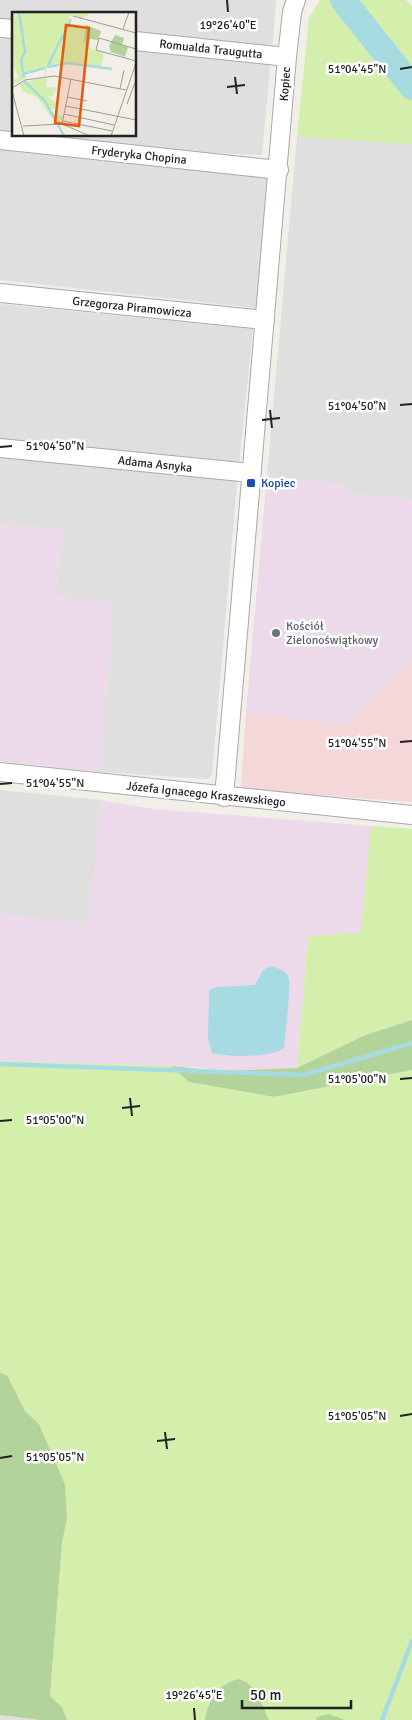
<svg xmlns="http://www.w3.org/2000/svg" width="412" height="1720" font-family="Signika,sans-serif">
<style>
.residential{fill:#e0dfdf}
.commercial{fill:#f4d7d9}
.industrial{fill:#ecdaeb}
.grass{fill:#d4efac}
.forest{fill:#b2d49b}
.water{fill:#a7dbe2}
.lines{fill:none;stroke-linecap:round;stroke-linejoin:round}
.stream{stroke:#a7dbe2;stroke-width:4.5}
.river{stroke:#a7dbe2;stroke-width:26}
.street-casing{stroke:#a9a9a9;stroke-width:20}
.street{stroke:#fff;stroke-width:18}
.ticks{fill:none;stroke:#222;stroke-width:2}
.transit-dot{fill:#1a4fb4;stroke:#fff;stroke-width:2}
.worship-dot{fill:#6b7280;stroke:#fff;stroke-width:2}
.labels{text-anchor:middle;stroke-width:5;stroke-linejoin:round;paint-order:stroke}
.street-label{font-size:12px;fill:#222;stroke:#fff}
.transit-label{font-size:12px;fill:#164399;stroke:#fff;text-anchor:start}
.worship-label{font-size:12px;fill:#5b616d;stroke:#fff;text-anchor:start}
.inset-river{fill:none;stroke:#a7dbe2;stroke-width:2.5}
.inset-road{fill:none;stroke:#9f9c99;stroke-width:1}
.view{fill:#e8590c;fill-opacity:0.15;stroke:#e8590c;stroke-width:2.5}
.inset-edge{fill:none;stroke:#222;stroke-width:2.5}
.ticks-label{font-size:12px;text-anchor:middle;fill:#222;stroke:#fff;stroke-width:5;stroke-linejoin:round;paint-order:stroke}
</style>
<rect width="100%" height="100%" fill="#f2eee8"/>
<!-- residential -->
<path class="residential" d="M0,0H276L273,43L259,48L135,34V14H14V22L0,20Z
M0,37L14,39V132L0,130Z
M135,51L268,64L270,67L262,155L189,152L46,135H135Z
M297,137L412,144V500L348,493L341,484L267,477Z
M0,148L271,176L257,308L0,280Z
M0,304L253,329L237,483L212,775L207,779L100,772L114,603L56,596L62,530L0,524Z
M0,790L101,800L89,924L0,914Z
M0,1715L40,1720H0Z"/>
<!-- commercial -->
<path class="commercial" d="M412,659V802L241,789L246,712L348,725Z"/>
<!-- industrial -->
<path class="industrial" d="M267,477L342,484L348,493L412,500V659L348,725L246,712Z
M0,524L62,530L56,596L114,603L100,772L0,761Z
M101,800L153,809L371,826L361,933L308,937L297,1068L222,1071L197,1067L0,1061V914L89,923Z"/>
<!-- grass -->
<path class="grass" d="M320,0H406L412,6V144L297,137L309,18Z
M371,826L412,829V1020L365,1035L297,1068L308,937L361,932Z
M0,1061L171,1066L189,1082L274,1097L412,1070V1720H343L317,1717L316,1720H269L254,1689L210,1697L205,1720H67L62,1707L50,1696L62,1543L67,1518L39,1424L25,1411L7,1375L0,1373Z"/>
<!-- forest -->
<path class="forest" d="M412,1020V1070L274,1097L189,1082L171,1066L222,1071L297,1068L365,1035Z
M0,1373L7,1375L25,1411L39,1424L65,1485L67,1518L62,1543L50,1696L62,1707L67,1720H40L0,1715Z
M237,1679C255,1681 262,1705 269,1720H205C208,1699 217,1686 237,1679Z
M328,1714L343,1719V1720H316L317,1717Z"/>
<!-- water -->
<path class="water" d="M271,966C277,968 285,970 288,976C292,985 285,1034 284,1048C271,1058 228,1057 212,1053L208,1038L209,990L218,987L255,985L263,970Z"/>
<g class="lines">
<!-- stream -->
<path class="stream" d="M0,1064L304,1075L412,1043
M382,1720L412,1641"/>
<!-- river -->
<path class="river" d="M343,0L412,87"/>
<!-- street casing -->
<g class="street-casing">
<path id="street" d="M0,28L14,29
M135,41L287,57
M0,140L279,170
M0,293L265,320
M0,448L251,473
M0,772L412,815
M224,797L287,57L292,12L296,0"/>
</g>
<!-- street -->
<use href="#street" class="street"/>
</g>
<!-- ticks -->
<path class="ticks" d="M227,0L228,12M400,69L412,67M235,77L237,94M227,87L245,85M400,405L412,404M270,410L272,428M262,420L280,418M0,447L12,446M400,742L412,741M0,784L12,783M400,1079L412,1078M130,1098L132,1116M122,1108L140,1106M0,1121L12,1120M400,1416L412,1414M165,1432L167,1449M157,1441L175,1439M0,1458L12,1456M194,1708L195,1720"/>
<!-- markers -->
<rect class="transit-dot" x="246" y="478" width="10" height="10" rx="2.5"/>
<circle class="worship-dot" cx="276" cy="633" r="5"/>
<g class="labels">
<!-- street labels -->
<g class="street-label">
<text transform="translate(211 49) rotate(6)" y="4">Romualda Traugutta</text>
<text transform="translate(285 84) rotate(-86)" y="4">Kopiec</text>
<text transform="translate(139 155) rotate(6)" y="4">Fryderyka Chopina</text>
<text transform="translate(132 307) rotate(6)" y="4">Grzegorza Piramowicza</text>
<text transform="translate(155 464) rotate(6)" y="4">Adama Asnyka</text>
<text transform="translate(206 794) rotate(6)" y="4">Józefa Ignacego Kraszewskiego</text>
</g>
<!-- transit labels -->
<g class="transit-label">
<text x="261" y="487">Kopiec</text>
</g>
<!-- worship labels -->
<g class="worship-label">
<text x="286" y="630">Kościół<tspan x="286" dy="14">Zielonoświątkowy</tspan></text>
</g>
</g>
<!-- overview -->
<g transform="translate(12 12)">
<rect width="124" height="124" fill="#f2eee8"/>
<path d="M0,0H77L76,4L70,6L58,3L56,11L73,15L75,35L92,41L89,55L44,51L35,55L34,64L32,56L12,62V67L3,72L0,68L7,66L2,55ZM35,65L34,75L45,76L40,85L35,84L44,91L43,97H38L43,103L51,104L49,111L44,112L25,85L10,79L8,71Z" fill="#d4efac"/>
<path d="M74,13L89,19L86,28L78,27L76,36L72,29ZM103,23L112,26L110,33L116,35L113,45L99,40L97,34Z" fill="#b2d49b"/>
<path class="inset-river" d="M7,0L13,40L9,47L12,66M36,53L59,7M35,55L56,51L100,57M11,62L33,56M12,69L33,89L52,124"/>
<path class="inset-road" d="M61,4L124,21M111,17L117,0M124,37L87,26L84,38L124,49M0,76L13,68L42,64L114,78M108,77L112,58M0,79L12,124M55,85L75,89M115,92L124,68M54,94L124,108M52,102L102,113M51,109L100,119M50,112L59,67M50,112L78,124M11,114L50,112M99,124L124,51"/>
<path class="view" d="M54,13L77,16L67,114L43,111Z"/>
<rect width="124" height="124" class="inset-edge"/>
</g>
<g class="ticks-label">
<text x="228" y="29">19°26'40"E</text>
<text x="357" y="73">51°04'45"N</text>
<text x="357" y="410">51°04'50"N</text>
<text x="55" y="450">51°04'50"N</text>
<text x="357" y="747">51°04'55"N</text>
<text x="55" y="787">51°04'55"N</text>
<text x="357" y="1083">51°05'00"N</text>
<text x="55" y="1124">51°05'00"N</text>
<text x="357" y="1420">51°05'05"N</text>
<text x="55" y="1461">51°05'05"N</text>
<text x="194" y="1699">19°26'45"E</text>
</g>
<!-- scale -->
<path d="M242 1700v8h109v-8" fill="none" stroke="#222222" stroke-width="2.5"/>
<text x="250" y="1700" font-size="15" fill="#222222" stroke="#ffffff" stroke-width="4" paint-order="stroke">50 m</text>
</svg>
